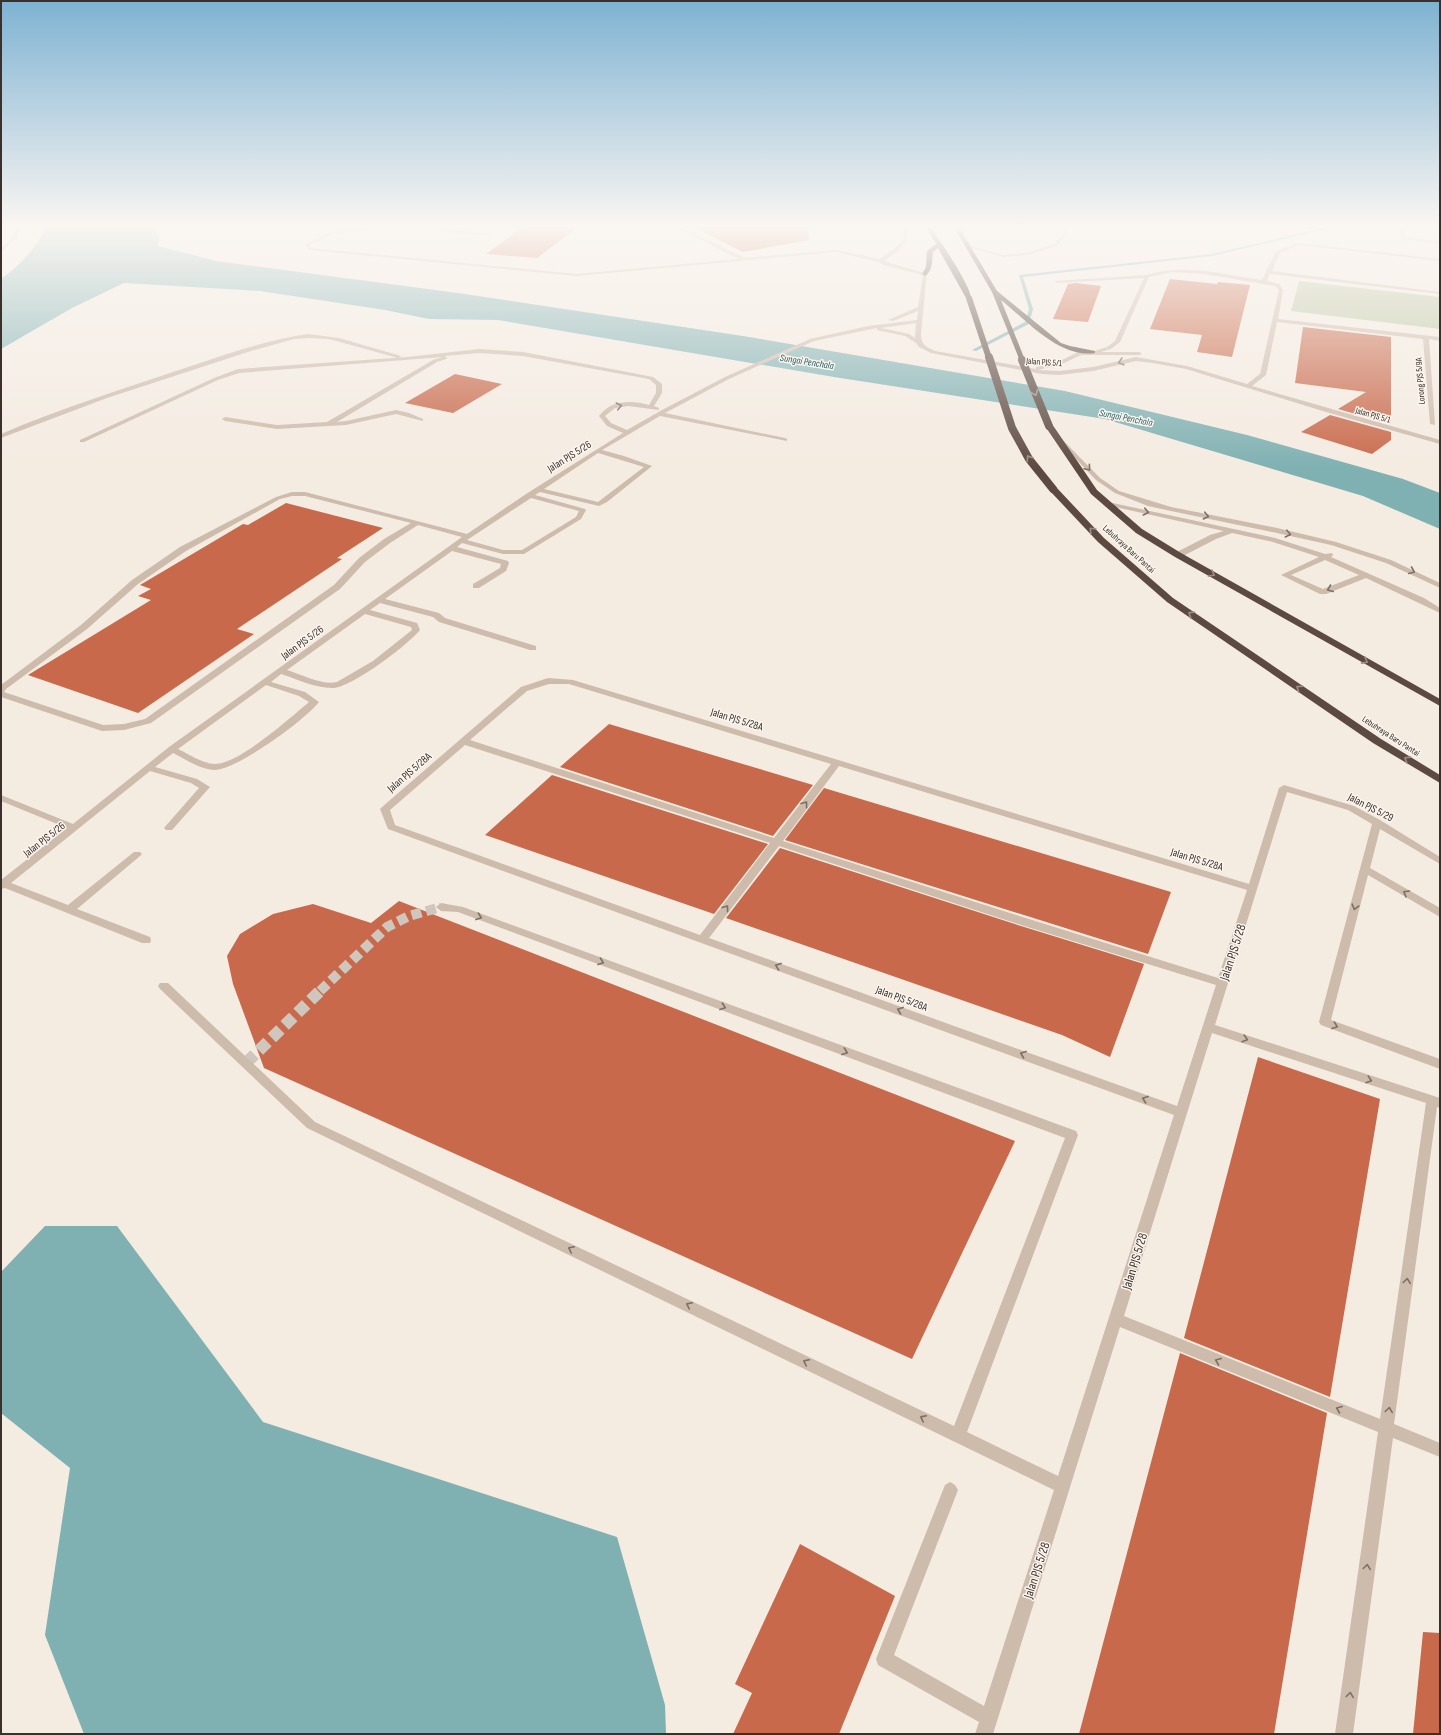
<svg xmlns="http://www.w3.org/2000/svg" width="1441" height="1735" font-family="'Sofia Sans Condensed',sans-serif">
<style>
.green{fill:#b8c4a0}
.water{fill:#7fb0b2}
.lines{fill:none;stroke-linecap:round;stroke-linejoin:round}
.stream{fill:#7fb0b2;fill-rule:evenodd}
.building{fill:#c8694b}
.minor-tunnel-far1{stroke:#cfc6bd;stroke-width:10;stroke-dasharray:10 5;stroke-linecap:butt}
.minor-tunnel{stroke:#cfc6bd;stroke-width:12;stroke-dasharray:12 6;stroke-linecap:butt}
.minor{fill:#cdbbac;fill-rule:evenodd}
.highway{fill:#5c4a42;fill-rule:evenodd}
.highway-bridge-far1{stroke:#5c4a42;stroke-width:6}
.highway-bridge{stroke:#5c4a42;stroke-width:8}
.oneway{stroke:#7d6f65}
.oneway2{stroke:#9c8e87}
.labels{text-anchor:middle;stroke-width:3;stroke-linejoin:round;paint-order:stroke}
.far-street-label{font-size:9px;fill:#3b302b;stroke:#fbf5ee}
.far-water-label{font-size:10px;font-style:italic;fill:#1f5a5e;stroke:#fbf5ee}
.street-label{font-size:11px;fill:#3b302b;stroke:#fbf5ee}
.near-street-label{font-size:13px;fill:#3b302b;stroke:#fbf5ee}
</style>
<rect width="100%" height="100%" fill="#f4ebe1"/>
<!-- green -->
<path class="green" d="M1299,281L1440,297V329L1291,311Z"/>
<!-- water -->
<path class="water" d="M46,227H154L159,236L158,246L216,261L458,293L743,336L1065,391L1247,435L1403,479L1440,493V529L1363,496L1105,419L834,377L498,320L429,319L385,310L260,291L124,283L72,308L1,349V279C20,265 36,249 46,227Z
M45,1226H117L263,1422L617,1537L665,1705L666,1734H84L45,1635L70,1468L1,1413V1272Z"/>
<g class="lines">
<!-- stream -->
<path class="stream" d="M1327,227H1335L1212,256L1023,277L1033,309L1029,324L976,351L972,350L1025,322L1029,309L1019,275L1212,254Z"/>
</g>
<!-- building -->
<path class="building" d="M523,227H578L537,258L486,254Z
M693,227H808L809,240L743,252Z
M1170,279L1217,284L1218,282L1250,285L1232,357L1197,352L1202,335L1150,329Z
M1076,283L1101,286L1088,322L1053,319L1068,284Z
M1303,327L1391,337V424L1338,409L1366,392L1295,383Z
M455,374L502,384L453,413L405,403Z
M1330,415L1391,432V440L1372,454L1301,432Z
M286,503L383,528L337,558L342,559L237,629L254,634L138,713L28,675L151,600L138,596L151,589L140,585L243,524L248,525Z
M609,724L813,785L773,836L560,767Z
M552,775L768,844L714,914L485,835Z
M824,788L1171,892L1148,954L785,840Z
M780,848L1021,926L1144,964L1110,1057L1062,1035L726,918Z
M399,901L1015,1141L912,1359L264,1068L233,984L227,956L240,934L273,914L313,904L371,923Z
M1258,1057L1380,1099L1330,1397L1184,1338Z
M1180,1353L1327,1413L1274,1734H1079Z
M800,1544L895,1596L839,1734H733L752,1693L735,1684Z
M1423,1632L1440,1633V1734H1413Z"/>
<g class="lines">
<!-- minor-tunnel-far1 -->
<path class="minor-tunnel-far1" d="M320,991L387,927L409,916L441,907"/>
<!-- minor-tunnel -->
<path class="minor-tunnel" d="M246,1063L321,990"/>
<!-- minor -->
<path class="minor" d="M16,227H20L17,237L1,253V249L13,236Z
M359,227H378L334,234L309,245L311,248L576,274L739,259L675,227H681L745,258L836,250L880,259L895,248L904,239L902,227H906L908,239L899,250L884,261L927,274L921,333C921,345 925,346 935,351L1036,369V367L1058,362L1078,352H1091L1107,347L1115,341L1144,278L1057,283L1055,281L1147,275C1184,263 1225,275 1262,280L1276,251L1299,243L1440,259V261L1299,245L1280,253L1272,271L1440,292V294L1270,274L1267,281L1279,284L1283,290L1278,319L1440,337V341L1429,339L1435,425L1430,424L1423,339L1277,322L1266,375L1252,386L1440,440V444L1326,412L1186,369L1153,363L1136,361L1093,371L1059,375L1042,374L931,353L919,347L916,343L905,336L877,330V328L814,341L729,379L665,413L785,438L787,439V441L660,416L602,450L624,456L652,466L607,502L599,506L540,492L535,495L585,509L586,510L581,519L524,554H503L462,543L457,547L508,561L509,563L506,571L479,588H473V584L500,568L501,564L452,551L385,599L439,613L445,618L536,646V650H530L439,622L433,617L380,603L370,610L417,623L420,630C408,645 350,689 332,688C315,688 297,679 281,674L271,682L305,692L319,702C305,720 238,769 215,770C201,770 185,759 173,753L155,767L197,779L210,787L172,830H166L164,828L199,788L191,783L150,771L11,883L68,905L134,852H140L142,854L140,856L77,909L150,937L151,940L150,943H142L5,888L1,889V880L67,828L1,801V795L73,824L169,747L462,537L418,525L390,543L365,562L340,589L151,723L124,730L102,731L1,697V685L81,625L132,580L180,547L276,497L292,492H305L467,534L526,494L623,433L607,426L599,416C611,400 631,400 649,405L656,393V385L649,379L523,356L479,353L445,356L447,358L446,359L437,362L337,422L346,421L396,410L409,413L423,419V421L396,414L346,425L277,429L225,421L222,419L225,417L277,425L327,422L433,360L443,357L239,373L218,380L84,442H80V440L214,378L238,369L407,357L479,349L523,352L653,377L662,384V393L654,406L659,408V410L628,406L615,408L605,416L611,423L627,430L662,410L725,377L810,339L868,326L917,320L918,311L893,321L888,320L918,307L923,275L883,265L879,262L836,252L576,276L309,250L305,244L331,232ZM1172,272L1204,274L1275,286L1279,290L1260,374L1247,384L1187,366L1136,357L1093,367L1059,371L1038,370L1062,364L1081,355H1141V353L1139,352H1101L1111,349L1120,342L1149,277ZM916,323L915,338L909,334L881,328ZM598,453L644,467L598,502L544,489ZM292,496H305L411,523L384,539L359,558L334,585L145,719L124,724L103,725L4,692L6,689L87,629L138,584L186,551L280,499ZM531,498L579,511L576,517L522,550H503L467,540ZM365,614L411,627L412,630L373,661L337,682C324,686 300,674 287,670ZM266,685L299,696L309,702C290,718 239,764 215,764C203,764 189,754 178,749Z
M428,227L489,234L491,235L489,236L445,232Z
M1061,227H1065L1068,233L1057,246L1027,255L1003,257L965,246L967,245L1003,255L1027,253L1053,244L1064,233Z
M1400,227H1404L1405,237L1440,242V244L1401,239Z
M308,334L339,338L401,356L398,358L329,339L308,338L294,339L251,351L107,398L1,438V434C61,408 123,389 185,368C225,355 265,340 308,334Z
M1056,433L1100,478L1119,491L1171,507L1277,528L1336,542L1391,560L1440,583V588L1386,563L1331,545L1277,533L1171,511L1148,506L1115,493L1096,480L1054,436L1053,435Z
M1108,502L1275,538L1325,554L1332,553L1333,555L1331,557L1424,598L1440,608V613L1366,578L1326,594H1320L1281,575L1319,557L1273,542L1232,533L1216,539L1181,557H1175V553L1210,535L1224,531L1106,505V503ZM1325,560L1359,575L1323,589L1291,575Z
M548,678L573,680L1249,884L1279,788L1284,785L1354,806L1380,820L1440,857V864L1380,829L1370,868L1440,908V917L1368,875L1331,1020L1440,1059V1069L1321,1025L1319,1022L1372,824L1348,810L1287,792L1215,1025L1440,1098V1108L1437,1107L1394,1424L1440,1443V1457L1393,1438L1353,1734H1335L1378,1432L1120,1327L993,1734H975L979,1722L878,1665L876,1659L945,1485L950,1482L955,1485L958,1490L894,1655L984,1706L1054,1490L307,1128L160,989L158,986L160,983H168L315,1122L954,1426L1065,1138L458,912L441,911L436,907L441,903L463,907L1076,1131L1078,1135L967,1432L1058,1476L1174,1115L388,829L380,809L382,807L521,687ZM549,684H569L831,764L774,838L470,740L527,691ZM465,745L770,843L700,935L395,825L390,810ZM839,766L1247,890L1218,978L1029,919L783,841ZM779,846L1021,925L1216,985L1177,1106L709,938ZM1212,1033L1426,1103L1380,1419L1124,1316Z"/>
<!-- highway -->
<path class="highway" d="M926,227H931C939,240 972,287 971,299L966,298L938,248L933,252C932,260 933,271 925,276L922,274L926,267L927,251L936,244Z
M954,227H959L997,291L1061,343L1070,346L1095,351V353C1060,359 1026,320 1001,300L1025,360L1020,361L992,292Z
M1046,424H1052L1097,490L1142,529L1181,553L1440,699V706L1175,557L1136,533L1091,494L1045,426Z
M1050,487H1056L1104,538L1173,598L1381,739L1440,775V783L1373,743L1167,602L1098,542L1050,491Z"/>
<!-- highway-bridge-far1 -->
<path class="highway-bridge-far1" d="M969,298L989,358"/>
<!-- highway-bridge -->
<path class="highway-bridge" d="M989,357L1012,428L1029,459L1053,489
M1022,360L1049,426"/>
</g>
<!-- one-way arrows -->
<defs><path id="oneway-chevron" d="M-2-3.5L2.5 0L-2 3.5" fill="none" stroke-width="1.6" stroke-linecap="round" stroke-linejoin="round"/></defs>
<g class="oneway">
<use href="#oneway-chevron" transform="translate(1121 362) rotate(164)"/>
<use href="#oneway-chevron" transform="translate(619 406) rotate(-13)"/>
<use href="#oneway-chevron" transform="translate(1088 468) rotate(50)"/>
<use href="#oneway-chevron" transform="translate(1146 512) rotate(13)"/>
<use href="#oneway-chevron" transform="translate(1206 516) rotate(12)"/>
<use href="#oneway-chevron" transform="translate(1288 534) rotate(13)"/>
<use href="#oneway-chevron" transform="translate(1412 571) rotate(23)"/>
<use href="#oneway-chevron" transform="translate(1330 589) rotate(158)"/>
<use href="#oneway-chevron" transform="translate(805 804) rotate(-53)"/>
<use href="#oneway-chevron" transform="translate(1406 893) rotate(-150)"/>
<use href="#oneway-chevron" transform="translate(1355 907) rotate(105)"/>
<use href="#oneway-chevron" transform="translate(726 908) rotate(-53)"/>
<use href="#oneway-chevron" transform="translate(479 917) rotate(20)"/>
<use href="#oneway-chevron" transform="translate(601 962) rotate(20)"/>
<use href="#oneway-chevron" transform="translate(778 966) rotate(-160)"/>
<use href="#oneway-chevron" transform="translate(723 1007) rotate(20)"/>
<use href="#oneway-chevron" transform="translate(900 1010) rotate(-160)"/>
<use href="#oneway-chevron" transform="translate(1335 1026) rotate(20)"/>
<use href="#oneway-chevron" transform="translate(1245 1039) rotate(18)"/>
<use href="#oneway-chevron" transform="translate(845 1052) rotate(20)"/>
<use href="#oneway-chevron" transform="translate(1023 1054) rotate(-160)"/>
<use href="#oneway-chevron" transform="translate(1369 1080) rotate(18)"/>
<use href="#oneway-chevron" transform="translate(1145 1099) rotate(-160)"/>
<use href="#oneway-chevron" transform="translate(571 1249) rotate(-154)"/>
<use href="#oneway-chevron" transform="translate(1407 1281) rotate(-82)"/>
<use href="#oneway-chevron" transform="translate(689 1305) rotate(-154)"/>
<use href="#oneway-chevron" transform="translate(1218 1361) rotate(-158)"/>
<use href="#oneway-chevron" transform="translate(806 1362) rotate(-154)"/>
<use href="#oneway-chevron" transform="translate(1339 1409) rotate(-158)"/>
<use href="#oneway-chevron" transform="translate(1389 1410) rotate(-82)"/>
<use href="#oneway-chevron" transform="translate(923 1418) rotate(-154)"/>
<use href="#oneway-chevron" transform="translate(1367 1567) rotate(-82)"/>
<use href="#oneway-chevron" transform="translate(1350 1695) rotate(-82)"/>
</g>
<g class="oneway2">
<use href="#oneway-chevron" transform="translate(1035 393) rotate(68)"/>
<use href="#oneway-chevron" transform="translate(1029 458) rotate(-123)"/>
<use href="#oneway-chevron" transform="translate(1092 530) rotate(-134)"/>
<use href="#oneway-chevron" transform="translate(1212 574) rotate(30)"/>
<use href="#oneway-chevron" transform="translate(1191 614) rotate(-146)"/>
<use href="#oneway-chevron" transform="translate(1365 661) rotate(29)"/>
<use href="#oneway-chevron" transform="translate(1299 688) rotate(-146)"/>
<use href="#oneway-chevron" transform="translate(1407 759) rotate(-148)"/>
</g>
<!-- sky -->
<linearGradient id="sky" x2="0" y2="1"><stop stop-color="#7eb2d2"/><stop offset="0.48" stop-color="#faf6f2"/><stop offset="1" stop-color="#faf6f2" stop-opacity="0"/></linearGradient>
<rect width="1441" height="470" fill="url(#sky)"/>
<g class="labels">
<!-- far-street labels -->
<g class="far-street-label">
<text transform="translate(1044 362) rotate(4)" y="3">Jalan PJS 5/1</text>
<text transform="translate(1420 381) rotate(-94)" y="3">Lorong PJS 5/9A</text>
<text transform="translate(1373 415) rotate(16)" y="3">Jalan PJS 5/1</text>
<text transform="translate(1129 549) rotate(42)" y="3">Lebuhraya Baru Pantai</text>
<text transform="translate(1391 736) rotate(33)" y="3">Lebuhraya Baru Pantai</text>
</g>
<!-- far-water labels -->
<g class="far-water-label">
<text transform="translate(807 361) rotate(9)" y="4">Sungai Penchala</text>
<text transform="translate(1126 417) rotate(11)" y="4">Sungai Penchala</text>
</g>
<!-- street labels -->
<g class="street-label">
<text transform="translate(569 456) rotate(-32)" y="4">Jalan PJS 5/26</text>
<text transform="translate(302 642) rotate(-36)" y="4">Jalan PJS 5/26</text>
<text transform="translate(737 719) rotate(17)" y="4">Jalan PJS 5/28A</text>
<text transform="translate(409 772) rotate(-41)" y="4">Jalan PJS 5/28A</text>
<text transform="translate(1371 807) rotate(27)" y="4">Jalan PJS 5/29</text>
<text transform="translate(44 839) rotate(-38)" y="4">Jalan PJS 5/26</text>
<text transform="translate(1197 859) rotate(17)" y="4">Jalan PJS 5/28A</text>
<text transform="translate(902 998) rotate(20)" y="4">Jalan PJS 5/28A</text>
</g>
<!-- near-street labels -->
<g class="near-street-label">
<text transform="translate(1232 952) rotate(-72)" y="5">Jalan PJS 5/28</text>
<text transform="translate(1134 1261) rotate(-73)" y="5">Jalan PJS 5/28</text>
<text transform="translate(1036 1570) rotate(-72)" y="5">Jalan PJS 5/28</text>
</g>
</g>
<!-- border -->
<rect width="1441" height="1735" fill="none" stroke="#3b302b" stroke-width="4"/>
</svg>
